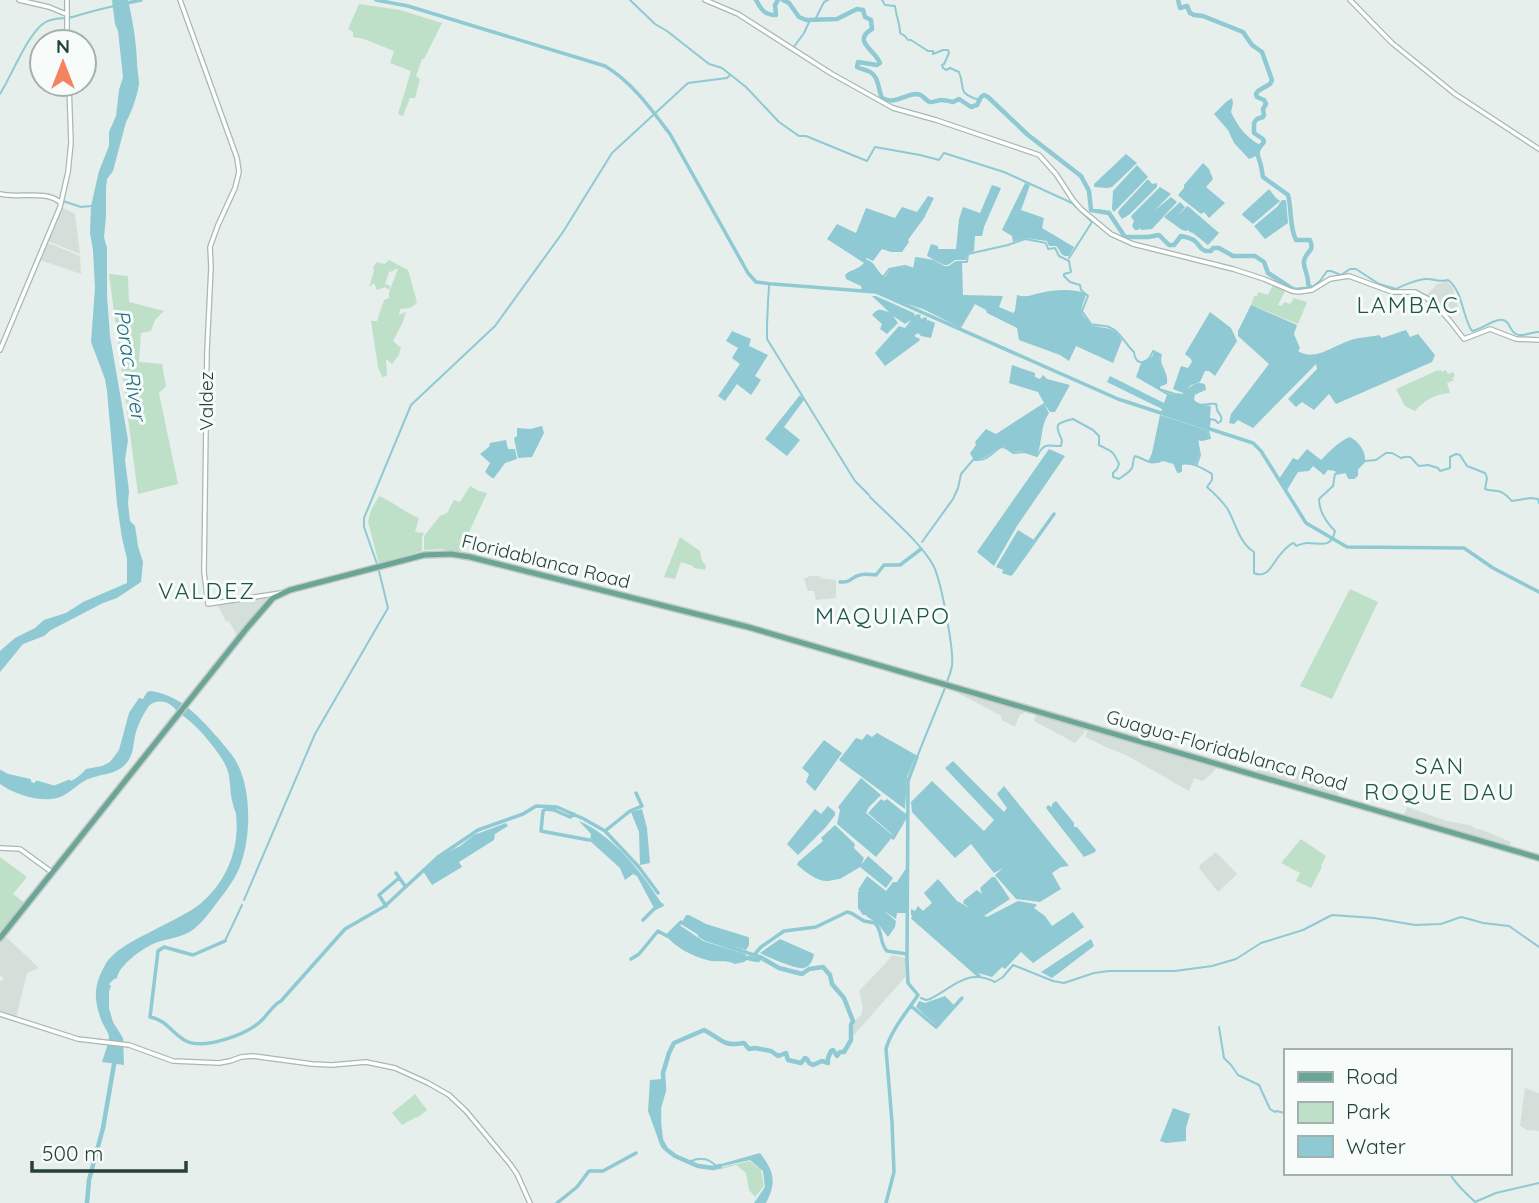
<svg xmlns="http://www.w3.org/2000/svg" width="1539" height="1203" font-family="Quicksand,sans-serif">
<style>
.built{fill:#d4dfda}
.green{fill:#bfe0c8}
.water{fill:#8ec9d4}
.lines{fill:none;stroke-linecap:round;stroke-linejoin:round}
.stream{stroke:#8ec9d4;stroke-width:2}
.canal{stroke:#8ec9d4;stroke-width:3.5}
.river{stroke:#8ec9d4;stroke-width:4.5}
.tertiary-casing{stroke:#a8b8b2;stroke-width:6}
.primary-casing{stroke:#c2cac8;stroke-width:8}
.tertiary{stroke:#fff;stroke-width:3.5}
.primary{stroke:#6aa596;stroke-width:5}
.labels{text-anchor:middle;stroke-width:6;stroke-linejoin:round;paint-order:stroke}
.street-label{font-size:19px;fill:#24423a;stroke:#f7fbf9}
.water-label{font-size:21px;font-style:italic;fill:#1c6f80;stroke:#f7fbf9}
.quarter-label{font-size:23px;letter-spacing:2px;fill:#1f5548;stroke:#f7fbf9}
</style>
<rect width="100%" height="100%" fill="#e6efeb"/>
<!-- built -->
<path class="built" d="M61,207L75,214L80,254L48,241Z
M48,243L80,256L81,274L40,260Z
M1447,282L1452,286L1458,307L1445,313L1426,296L1437,284Z
M810,576H820V578L836,580V598L816,600L814,591H808L804,579Z
M264,596L267,600L238,637L229,621L226,622L217,604Z
M950,689L1025,710L1023,714H1020L1015,727L1002,720L1000,715Z
M1037,713L1086,728L1085,732L1075,743L1034,721Z
M1088,729L1217,766L1214,771L1203,781L1194,778L1189,791L1126,755L1108,748L1085,737Z
M1261,758L1341,786L1338,797L1256,773Z
M1407,807L1447,821L1469,825L1477,829H1480L1511,842L1509,847L1403,816Z
M1216,852L1237,874L1218,892L1199,868L1200,865Z
M4,935L39,968L27,973L16,1018L0,1012V981L4,980L0,975V939Z
M892,955L906,958V976L853,1036L854,1022L861,1015L863,1008L859,991L885,964Z
M1525,1088L1539,1093V1131L1527,1130L1520,1126Z"/>
<!-- green -->
<path class="green" d="M359,4L400,10L442,23L424,59H422L416,76L420,79L415,98H410L403,116L398,114L411,71L390,63L394,51L364,39L353,37V32L348,29Z
M389,260L408,270L417,302C413,309 407,308 400,309L399,315L406,312L402,324L393,341L401,348L399,355L392,364L386,359L387,376L382,377L378,367L371,321H377L384,300L389,298V292L398,269H395L393,271L389,272L385,284L390,286L389,290L385,287L377,290L374,283L369,287L374,271L373,267L377,262L385,264Z
M109,274L128,276L129,302L164,311L155,320L151,331L141,333L139,362L162,364L166,386L159,393L178,484L138,494Z
M1274,283L1286,289L1278,305L1282,306L1284,302L1290,304L1294,298L1307,302L1298,324L1251,305L1254,296H1257L1258,292L1268,295Z
M1441,370L1442,372L1446,370L1448,374L1453,372L1455,376L1452,378L1454,380L1447,383L1450,393C1435,394 1425,400 1415,411L1405,406L1396,389L1436,371Z
M470,486L479,491L487,493L460,552L440,549L424,550V536L440,516L447,513L454,500L460,502Z
M379,496C393,502 404,512 419,518L415,532L424,533L422,537V551L379,564L368,522L371,510Z
M680,537L700,551L702,561L706,566L705,570L694,568L693,566L681,562L675,579L664,577Z
M1350,589L1378,602L1332,699L1300,686Z
M1301,839L1326,856L1321,866L1322,867L1311,888L1296,881L1300,873L1281,863Z
M0,857L27,877L13,894L25,903L0,933Z
M415,1094L427,1110L417,1118L416,1117L402,1125L392,1113Z
M750,1161L761,1170L764,1186L755,1197L749,1190L746,1173L736,1165L718,1170L717,1168Z"/>
<!-- water -->
<path class="water" d="M112,0H128C133,22 136,40 137,62C137,69 139,77 139,84C137,97 132,111 126,122L113,171L107,179L106,187V216L104,237L107,248V296L110,336L128,440L125,460L129,491L128,503L130,521L135,526L138,546L143,562L141,582L117,598L103,603L51,630L44,636L23,644L0,672V651L15,638L35,628L44,620L66,613L83,602L127,583V559L122,538L117,504L107,391L105,379L91,342L95,288L93,250L90,233L91,206L99,171L109,146V132L116,116L119,90L123,77L118,31L115,24Z
M1232,98L1233,103L1231,112C1238,127 1246,137 1260,145L1256,156L1249,159L1234,143L1228,130L1214,114L1226,102Z
M1126,154L1137,163L1112,187L1107,188L1094,187V184Z
M1203,163L1209,169L1213,179L1206,187L1225,203L1209,218L1204,212L1201,214C1193,207 1185,202 1178,195L1184,188V185Z
M1137,165L1148,177L1114,212L1112,209L1113,191Z
M1147,180H1149L1152,184L1157,183V187L1130,214L1122,219L1118,213L1119,210Z
M1025,183L1030,185L1021,210L1044,218L1042,228L1074,247L1069,256C1060,257 1061,251 1056,246H1049L1047,241L1025,238L1013,242L1012,236L1002,230Z
M992,185L1001,188L984,227L982,236H975L974,251L967,254L966,260H955L948,265H944L927,256L931,244L938,246V249H956L959,219L963,207L980,213Z
M1160,187L1171,194L1154,211L1171,197L1177,202L1152,229L1141,230L1140,228L1138,230H1135L1132,226L1134,221L1131,217L1132,215Z
M1269,189L1276,198L1280,201L1253,224L1242,215L1243,213Z
M928,196L934,198L924,218L908,240L909,242L902,252H891L882,249L873,261L867,258L865,260L872,265L880,275L885,277L890,269L905,267L914,269L917,259L930,260L944,267H949L957,262H962L963,295L1003,296L999,307L1013,313L1015,311L1017,295C1026,298 1031,295 1040,293C1054,290 1074,288 1086,294C1085,300 1080,308 1082,313C1083,317 1089,320 1091,325C1105,330 1111,324 1122,340L1113,363L1076,346L1069,361L1060,355L1019,340L1017,328L987,313L986,310L975,304L961,328L923,309L904,303L878,292L862,290L861,286L846,279L845,275C851,269 858,270 864,263L827,239L837,224L856,233L866,208L895,218L902,207L917,212Z
M1282,200H1286L1288,223L1265,239L1254,226L1277,207Z
M1180,202L1185,207L1178,216L1187,206L1189,207L1219,233L1208,245L1193,233L1190,232L1188,230L1186,231L1182,230L1164,217Z
M872,296H876L914,313L915,316L917,314L921,315L920,317L922,319L924,317L927,318V321L928,320L935,323L931,338L921,336L918,333L914,336L920,339L919,341L885,366L875,353L899,326L905,328L911,320L905,324L893,316L898,323L887,334L880,329L882,324L872,315C879,307 881,310 889,312Z
M1251,305L1297,325L1294,334L1300,348L1298,351C1315,362 1334,345 1351,340C1360,337 1370,337 1379,335L1382,338L1406,330L1410,337L1418,334L1435,355L1432,362L1336,404L1329,394L1314,410L1302,402L1296,407L1288,399L1317,369L1316,364L1253,428L1238,420L1234,424L1229,423L1231,414L1269,364L1238,336V331Z
M1210,312L1231,328L1237,341L1215,376L1209,371H1205L1200,382L1191,385L1188,389L1199,384L1204,385V388L1194,394L1192,399C1198,407 1204,404 1211,406L1209,428L1161,413L1162,409L1107,382L1110,376L1164,403L1167,395L1136,377L1141,363L1152,357L1154,352L1160,355C1157,366 1166,371 1166,382L1158,386L1159,389C1167,393 1178,398 1187,392L1183,393L1173,389L1181,366L1188,368L1192,362L1191,359L1185,354Z
M732,331L751,339L749,346L768,355L755,376L761,380L751,395L737,384L725,401L718,396L740,364L732,358L738,348L726,341Z
M1012,365L1035,373V377L1040,379L1043,375L1047,379L1070,385L1055,412H1050L1044,404L1049,413C1040,426 1043,441 1037,455L1022,451L1013,452L1003,446C991,450 987,461 973,459L970,453L976,445L975,442L986,429L996,434L1044,403L1038,392L1009,383Z
M800,395L804,400L784,427L800,440L787,456L765,439Z
M1160,415L1207,430L1209,438L1208,439H1197L1199,455L1196,464H1181L1180,471H1178L1174,462L1163,460L1158,463L1148,462L1152,453Z
M542,426L544,433L532,457L518,458L514,438L517,436V428L530,429Z
M1350,437C1358,441 1366,451 1365,461L1357,469V475L1353,478H1349L1348,474L1346,472L1336,473L1335,471L1328,470L1324,475L1313,466L1309,471L1298,472L1287,490L1279,479L1293,458L1298,460L1307,449L1321,460C1329,452 1339,441 1350,437Z
M506,440L508,449H515L517,459L505,463L494,478H492L485,472L490,463L480,454L489,447L490,443Z
M1049,449L1065,456L1017,526L994,566L977,552Z
M1018,530L1034,540L1011,573L996,567Z
M151,691C182,696 199,717 219,739C225,747 234,756 238,765C252,794 251,839 239,869C234,880 226,891 219,900C211,910 204,921 194,929C182,938 169,938 155,943C143,948 119,965 117,978L114,979L109,984L111,986L109,991V1008L113,1022L123,1038L124,1065L102,1062C104,1055 109,1043 109,1036C108,1032 104,1026 102,1022C94,1001 93,987 104,967C113,949 137,939 154,930C169,922 187,914 200,904C227,882 240,848 236,814C235,809 234,810 233,804C228,786 233,776 222,759C211,742 196,724 179,713C173,709 178,710 172,706C165,700 154,700 148,707C143,715 137,726 135,736C133,745 134,752 128,761C119,774 106,773 91,778C80,781 71,793 60,797C42,804 14,794 0,784V773C10,777 18,779 28,781C35,783 43,786 51,787C62,788 79,778 86,769L102,766L110,762L119,750L129,713L139,698L143,699L147,692Z
M877,733L916,755L907,777L905,809L839,760L856,738L862,740L867,734L872,737Z
M824,740L842,753L815,791L806,782L809,774L802,768Z
M953,761L1004,812L1007,808L997,794L1004,786L1069,866L1061,867L1052,873L1061,889L1040,902L1016,899L995,875L1003,868L994,873L971,844L955,858L912,812L911,802L932,781L984,831L994,820L945,768Z
M861,778L881,795L869,807L865,815L891,837L890,840L876,857L837,824L840,810L838,807Z
M881,799L884,801L887,799L906,814L894,836L868,813Z
M1056,801L1074,823V827H1077L1096,850L1095,852L1084,857L1046,808L1048,805L1052,807V804Z
M828,806L835,812V815L826,827L798,855L787,844L815,809L821,814Z
M642,809L647,828L650,863L640,865L639,832L631,812Z
M579,821C614,836 642,873 662,904L654,908L637,876L633,874L625,880L620,868L590,841L591,834Z
M506,823L508,826L495,834L494,840L459,862L462,867L432,885L423,871L444,854L460,846L474,835Z
M835,825L855,844L854,848L864,858L861,865L868,856L893,878L886,888L860,867L840,879C836,879 833,880 829,881C817,882 806,872 797,865L798,862L823,841L821,838Z
M907,867V913H897L896,919L883,910L896,921L895,927L888,937L878,924L866,916L867,915H863L858,908V892L860,891L858,890L867,876L886,891L893,882H897Z
M992,877H995L1010,899L984,916L987,917L1018,901L1035,904L1037,905L1034,908L1045,916L1052,926L1073,912L1084,927L1033,963L1021,952L1005,969L1002,967L992,977L975,972L911,915V909L915,911L918,906L923,911L932,903L924,893L938,879L957,901L970,908L963,903L964,900L977,890L982,894L980,888Z
M686,915H689L706,924L748,937L749,938V945L746,950L703,938L681,924Z
M678,924L703,941L745,954L748,959L744,962L735,964C726,959 717,963 707,960C692,956 677,948 667,937Z
M780,939L814,954C813,959 811,966 804,968C797,970 768,957 760,953Z
M1091,939L1094,946L1052,978L1041,972Z
M945,996L954,1005L937,1024H935L916,1007L919,1001L925,1003Z
M661,1079L663,1092L657,1112L661,1140L666,1150H664L661,1147L648,1111L650,1080Z
M1173,1108L1190,1114L1186,1128V1141L1166,1143L1160,1141Z
M760,1153C774,1171 777,1182 766,1203H754L765,1187L763,1171L750,1160L714,1168V1166Z"/>
<g class="lines">
<!-- stream -->
<path class="stream" d="M630,0L655,24L667,31L709,64L722,68L746,87L779,122L799,136H806L867,161L875,147L920,155L939,160L944,153L1004,172L1026,182L1072,203L1092,222L1069,258
M882,0L885,5L895,6C896,16 900,23 900,33L905,36L908,40H911L928,51H933V54L943,50H948L949,53L944,64L942,65L943,68L946,70L950,68L959,72C966,90 956,92 979,100
M815,20L824,2L828,0
M793,48L804,33L810,20
M0,94C12,75 27,35 44,23C55,16 65,20 76,16C89,12 101,9 114,6
M63,201L81,207L91,206
M865,260C875,262 876,273 883,277L889,269L905,266L914,269L916,258L934,261L944,267H949L956,262H967L968,254L1008,245L1025,239L1046,243L1048,249L1055,248L1059,256L1069,261L1071,272L1064,274V276L1070,282L1080,285L1081,290L1088,296L1082,311L1091,324C1097,326 1104,325 1109,327C1121,332 1125,344 1134,352C1136,369 1149,362 1153,351L1161,355C1157,366 1168,371 1166,383L1159,386V389L1175,394L1183,395C1190,390 1194,381 1204,385L1205,389L1194,394L1193,400C1200,409 1207,402 1216,404C1217,406 1216,407 1217,409C1218,415 1223,414 1221,421L1218,423L1215,420L1210,419L1208,431L1210,438L1202,440L1197,439L1200,455L1197,464
M769,286V284
M1311,288L1320,281L1327,271H1331L1341,275L1350,269H1356L1379,284L1396,289C1403,285 1417,280 1425,279C1434,278 1439,283 1448,280C1463,291 1462,316 1472,331C1482,329 1491,321 1499,320C1510,318 1509,331 1516,334C1523,338 1532,331 1539,332
M768,301L769,287
M767,325L768,302
M767,326V339L855,481L869,495
M870,497C888,515 921,543 933,565C941,579 954,650 952,666C951,671 949,677 947,682
M922,542L953,499L958,488L961,474L973,460C978,460 981,461 986,458C998,452 998,440 1013,453L1025,452L1037,456C1045,442 1047,446 1061,446L1062,440C1054,424 1056,423 1073,419L1093,430L1099,436V445C1112,452 1112,449 1119,464L1117,469L1113,473V477L1119,479C1123,476 1130,472 1132,468C1134,463 1132,460 1135,456C1148,460 1149,466 1163,460L1174,463L1178,472L1181,471V464C1193,462 1202,468 1212,474V480L1207,487C1215,494 1221,500 1227,508C1236,523 1239,543 1254,552V573C1267,579 1272,565 1279,556C1282,552 1287,547 1291,544L1294,543L1296,546C1298,545 1305,543 1307,543C1321,543 1331,549 1335,531C1326,522 1319,512 1319,499L1333,486L1335,474L1346,472L1349,478H1354L1357,475V469L1365,461L1376,460L1386,453H1392L1401,458C1414,454 1411,460 1419,466L1428,465L1438,468L1440,471L1450,468V457L1456,454L1460,455L1467,466L1485,473L1487,478L1485,489C1490,491 1492,490 1498,491C1504,492 1507,496 1512,501L1531,498L1538,499L1539,503
M377,564L364,527V518L411,405L495,326L563,232L612,153L688,83L727,78L730,75
M917,757L945,688
M244,900L315,734L388,608L379,571
M225,941L242,905
M921,998L926,1000L930,999C954,987 967,968 995,982L1003,977L1013,965L1053,981L1064,983L1094,973L1109,971H1175L1212,966L1236,959L1261,943L1303,930L1332,915L1374,918L1415,925L1441,924L1461,917L1469,919L1483,923L1509,926L1539,947
M1219,1027L1224,1058L1231,1065L1238,1075L1259,1085L1270,1109L1275,1112L1276,1111L1285,1113
M689,1162C699,1157 708,1157 716,1166
M1446,1173L1450,1174C1456,1185 1466,1193 1475,1202L1496,1193L1539,1183"/>
<!-- canal -->
<path class="canal" d="M376,0L408,6L605,66C632,82 651,109 670,134L748,273L756,282L771,284
M127,3L141,0
M773,284L876,292L1118,399L1253,443L1261,451L1306,523L1347,547L1464,548L1493,568L1539,592
M1004,572L1011,574L1054,514
M840,582C852,583 850,577 860,575C865,573 871,575 876,575L884,565H900L921,549
M554,807V810L546,809L543,811L541,831L589,840
M554,810L570,817L574,814
M866,815L893,838L907,814
M605,831L630,811L642,806L636,793
M396,873L405,886
M386,906L379,895L399,878
M913,918L979,976
M643,920L654,909L662,905
M700,936L705,939L760,957
M225,941L193,955L164,947L158,951L150,1017C167,1020 172,1034 186,1041C205,1050 248,1034 262,1020C269,1013 273,1005 281,1001L345,929L385,906L438,857L478,830L523,814L536,806L557,807L584,819L605,831L638,866L658,893
M754,955L761,947L784,931L816,927L847,912L851,913L864,921L875,923C883,931 879,943 887,951L907,954
M631,959L639,954L658,931L667,936L681,922
M911,1006L936,1027L962,998
M557,1203L577,1187L589,1171H603L636,1153
M886,1203L894,1172L892,1122L886,1049C891,1030 907,1012 918,995L908,983L907,960L908,781L917,757"/>
<!-- river -->
<path class="river" d="M756,0C761,9 764,15 776,15L775,5L778,0
M783,0L789,3L799,17L806,20L837,19L857,9L863,10L865,17L871,20L872,29C852,41 874,49 880,63L877,65L858,62L857,67C860,69 864,69 868,71C879,75 878,89 882,98C895,105 903,95 916,94C924,94 924,100 930,102C931,103 940,100 941,100C945,100 949,101 953,102L959,99L971,107L977,105L981,97L984,95L988,97L1028,135L1081,176L1089,191L1091,210L1109,213L1125,237H1148L1159,235L1169,245H1174L1181,236C1186,237 1191,238 1195,241C1201,247 1201,252 1211,251L1213,248H1219L1233,256H1255L1264,262L1268,273L1291,288L1296,290L1311,288L1308,284C1309,275 1303,269 1304,261C1306,250 1315,253 1310,240H1296C1289,226 1292,210 1288,195L1263,177C1262,173 1262,170 1261,166C1258,154 1254,153 1264,142L1263,139L1254,133V123L1257,119L1263,117L1264,115L1263,109L1266,104L1264,100L1257,97L1256,94L1258,91L1270,84L1272,80L1262,52L1252,45L1243,32L1203,16L1194,15L1190,13L1187,6L1180,8L1178,0
M0,772L7,776L29,781
M37,783L54,788L69,782
M720,1166L713,1168L698,1166L675,1156L666,1149L661,1140L659,1124V1107L664,1090L663,1073L669,1053L674,1043L704,1030C722,1039 722,1047 744,1043L749,1049L755,1048L771,1051L778,1056L786,1053L788,1060L801,1063L805,1058L807,1059L809,1063L813,1065L822,1061L828,1063V1058L831,1051L833,1050L837,1056L840,1052H844L851,1040V1025L853,1021L844,998L832,984L830,975L823,967L809,969L802,974L779,968L760,957L758,960L748,958
M87,1203L89,1180L103,1128L115,1059"/>
<!-- tertiary casing -->
<g class="tertiary-casing">
<path id="tertiary" d="M19,0L49,7L66,14
M67,0V42
M180,0L237,158L239,172L235,188L218,225L210,247L211,267L207,351L204,572L208,604L281,593
M705,0L738,14L832,74L893,108L936,120L1039,155L1056,174L1073,200L1081,209L1111,234L1133,244L1233,269L1264,279L1292,291L1298,292L1312,290L1330,279L1349,276L1392,292H1415L1428,299L1441,311L1450,321L1464,339L1490,329L1516,339L1539,340
M1350,0L1392,43L1455,94L1539,149
M0,194C18,199 46,189 61,203
M0,350L60,207L68,172L71,143L69,84
M0,848L20,849L53,873
M0,1014L78,1039L129,1045L173,1061L219,1063L230,1061L241,1057L253,1056L312,1064L332,1065L366,1062L395,1068L428,1083L449,1095L466,1111L510,1164L517,1174L530,1203"/>
</g>
<!-- primary casing -->
<g class="primary-casing">
<path id="primary" d="M0,938L247,628L273,598L290,590L424,555L451,554L470,557L748,627L1539,858"/>
</g>
<!-- tertiary -->
<use href="#tertiary" class="tertiary"/>
<!-- primary -->
<use href="#primary" class="primary"/>
</g>
<g class="labels">
<!-- street labels -->
<g class="street-label">
<text transform="translate(206 401) rotate(-90)" y="7">Valdez</text>
<text transform="translate(546 561) rotate(14)" y="7">Floridablanca Road</text>
<text transform="translate(1227 750) rotate(16)" y="7">Guagua-Floridablanca Road</text>
</g>
<!-- water labels -->
<g class="water-label">
<text transform="translate(130 365) rotate(81)" y="7">Porac River</text>
</g>
<!-- quarter labels -->
<g class="quarter-label">
<text x="1408" y="313">LAMBAC</text>
<text x="207" y="599">VALDEZ</text>
<text x="883" y="624">MAQUIAPO</text>
<text x="1440" y="774">SAN<tspan x="1440" dy="26">ROQUE DAU</tspan></text>
</g>
</g>
<!-- legend -->
<rect x="1284" y="1049" width="228" height="126" fill="#f7fbf9" stroke="#a3b1ad" stroke-width="2"/>
<rect x="1298" y="1072" width="35" height="10" fill="#6aa596" stroke="#a3b1ad" stroke-width="2"/>
<text x="1346" y="1084" font-size="21" fill="#24423a">Road</text>
<rect x="1298" y="1102" width="35" height="21" fill="#bfe0c8" stroke="#a3b1ad" stroke-width="2"/>
<text x="1346" y="1119" font-size="21" fill="#24423a">Park</text>
<rect x="1298" y="1136" width="35" height="21" fill="#8ec9d4" stroke="#a3b1ad" stroke-width="2"/>
<text x="1346" y="1154" font-size="21" fill="#24423a">Water</text>
<!-- north arrow -->
<g transform="translate(63 63)"><circle r="33" fill="#f7fbf9" stroke="#a3b1ad" stroke-width="2"/>
<path d="M0-5L12 26L0 18L-12 26Z" fill="#f4845f"/>
<text y="-10" font-size="19" font-weight="bold" text-anchor="middle" fill="#24423a">N</text>
</g>
<!-- scale -->
<path d="M32 1161v10h154v-10" fill="none" stroke="#24423a" stroke-width="3.5"/>
<text x="42" y="1161" font-size="21" fill="#24423a" stroke="#f7fbf9" stroke-width="5" paint-order="stroke">500 m</text>
</svg>
